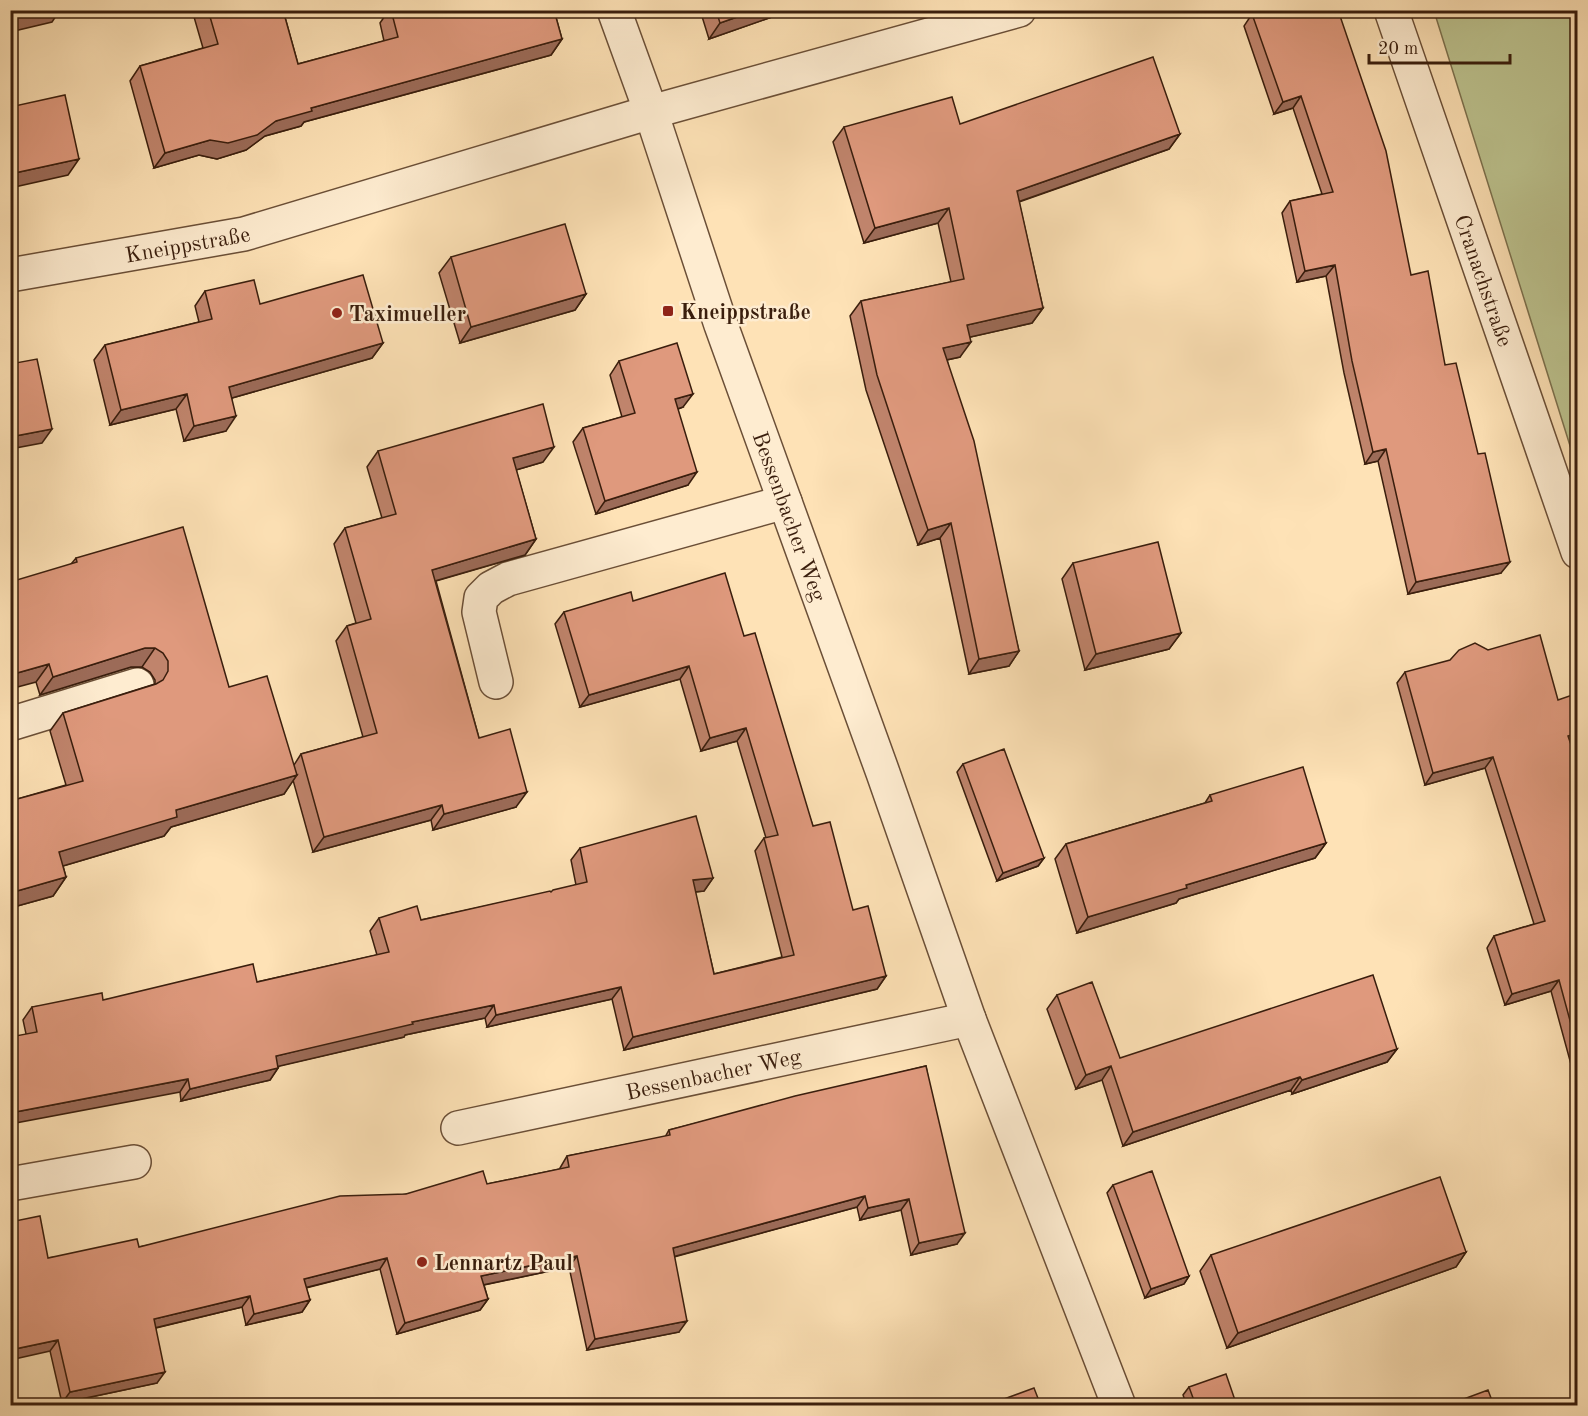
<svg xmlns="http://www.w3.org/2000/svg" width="1588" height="1416" font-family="'Old Standard TT',serif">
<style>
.green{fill:#bdc490;stroke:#7c714e;stroke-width:1.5}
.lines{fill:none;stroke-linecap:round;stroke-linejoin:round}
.minor-casing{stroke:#6b4f37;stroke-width:36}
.minor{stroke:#feecd0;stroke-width:33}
.wall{fill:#c0846c;stroke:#3a1e0d;stroke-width:1.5}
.shaded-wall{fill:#9c6b58;stroke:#3a1e0d;stroke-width:1.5}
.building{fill:#df997d;stroke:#3a1e0d;stroke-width:1.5}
.poi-dot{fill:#8f2418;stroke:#feecd0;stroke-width:2}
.labels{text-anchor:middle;stroke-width:5;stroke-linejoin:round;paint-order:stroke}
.street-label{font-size:22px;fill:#3a1e0d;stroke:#feecd0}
.poi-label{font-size:22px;font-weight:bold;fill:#3a1e0d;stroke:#feecd0;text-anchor:start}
</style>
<rect width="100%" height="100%" fill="#fee2b6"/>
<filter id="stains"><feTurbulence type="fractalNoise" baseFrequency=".00333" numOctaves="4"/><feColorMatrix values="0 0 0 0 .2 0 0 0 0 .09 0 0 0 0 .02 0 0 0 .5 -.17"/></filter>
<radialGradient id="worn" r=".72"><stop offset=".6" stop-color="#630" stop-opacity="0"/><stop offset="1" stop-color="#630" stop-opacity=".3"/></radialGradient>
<!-- green -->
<path class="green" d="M1434,11H1577V468Z"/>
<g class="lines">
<!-- minor casing -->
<g class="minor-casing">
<g id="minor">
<path id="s1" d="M614,10L651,112L721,325L883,773L969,1019L1119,1406"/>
<path id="s2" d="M1391,10L1578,552"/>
<path id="s3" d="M10,275L244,234L651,112L1019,10"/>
<path d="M496,682L479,612L481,598L491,588L508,579L785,502"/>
<path d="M10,724L137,685"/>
<path id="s4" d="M458,1128L969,1019"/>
<path d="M10,1184L134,1162"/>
</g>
</g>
<!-- minor -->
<use href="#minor" class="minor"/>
</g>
<!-- wall -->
<path class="wall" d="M192,10H283L298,64L384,41L380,23L389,10H554L562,39L551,55L304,122L301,126L265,136L246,150L217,159L199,155L154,168L130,81L140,66L203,48Z
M700,10H792L709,39Z
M1252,14L1411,275L1445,365L1501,573L1408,594L1378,461L1365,464L1344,373L1326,276L1297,282L1282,213L1290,201L1322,194L1293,108L1274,114L1244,26Z
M960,124L1180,134L1169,149L1019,202L1043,308L1032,323L970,337L960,357L947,360L1019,651L1009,666L969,674L940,538L918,545L866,390L850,316L861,301L951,282L938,223L864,243L833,142L844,127Z
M451,257L586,294L575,310L460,343L439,273Z
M205,291L260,304L383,343L372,358L232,398L226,431L184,441L176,409L110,425L94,360L105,345L199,322L195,306Z
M619,361L683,407L678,409L688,485L596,514L573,442L583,428L622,417L610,375Z
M378,451L543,462L516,470L536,539L525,555L436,581L479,738L516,807L433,830L431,820L313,852L293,780L284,794L171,827L164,836L63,866L66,877L53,896L10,908V801L66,785L50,731L63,713L155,684V680L150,672L142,667H131L40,695L36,682L71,564L76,558L229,687L294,765L301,754L363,737L336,641L347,626L356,623L334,544L345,528L382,518L367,467Z
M1073,563L1181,633L1169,649L1085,670L1062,579Z
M633,601L744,636L813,826L853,910L886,976L877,989L624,1050L612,999L487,1027L485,1018L405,1035L404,1037L278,1066V1068L270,1080L181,1101L180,1092L26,1034L23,1020L32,1007L103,1000L257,982L377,955L370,931L379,918L421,920L551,892L576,885L571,860L580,848L713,878L704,891L695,892L714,974L782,957L755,851L764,838H766L737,741L701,751L680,679L580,707L555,624L564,612Z
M1405,672L1558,700L1578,765V1090L1551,991L1505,1005L1487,948L1494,936L1534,924L1485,768L1425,785L1397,683Z
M963,764L1044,858L1038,866L997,881L957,772Z
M1210,795L1326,843L1315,858L1179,899L1176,903L1077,933L1055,859L1066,844L1205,803Z
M1057,995L1120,1058L1397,1049L1387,1062L1292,1094L1291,1090L1123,1146L1102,1080L1076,1089L1047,1009Z
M926,1066L957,1244L911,1255L901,1210L860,1220L857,1207L674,1257L679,1332L587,1350L569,1267L484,1285L488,1299L480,1310L397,1334L380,1269L306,1288L310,1300L302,1312L246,1325L242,1307L156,1328L157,1383L62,1403L50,1351L48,1258L139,1247L406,1194L487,1184L560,1169V1168L567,1156L665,1137L669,1130Z
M1113,1185L1189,1276L1184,1284L1145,1298L1107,1193Z
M1466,1252L1456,1267L1227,1348L1200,1271L1211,1255Z
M1189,1387L1237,1406H1187L1183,1395Z"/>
<!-- shaded-wall -->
<path class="shaded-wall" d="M44,10H60L52,22L10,32V19Z
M757,10H792L709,39L720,23Z
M562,39L551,55L304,122L301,126L265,136L246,150L217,159L199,155L154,168L165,153L276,121L311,108Z
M1301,96L1293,108L1274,114L1283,102Z
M1180,134L1169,149L1006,206L1017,191Z
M79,159L68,175L10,188V174Z
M949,208L938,223L864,243L875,228Z
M1335,265L1326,276L1297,282L1305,271Z
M586,294L575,310L460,343L471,327Z
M1043,308L1032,323L957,340L967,325Z
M971,342L960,357L932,363L943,348Z
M383,343L372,358L218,402L229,387Z
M187,394L176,409L110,425L121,410Z
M693,394L683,407L666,413L675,399Z
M236,416L226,431L184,441L194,426Z
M52,429L42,443L10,449V437Z
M554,447L543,462L502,474L513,458Z
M1386,449L1378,461L1365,464L1373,452Z
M697,472L688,485L596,514L605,501Z
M951,523L940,538L918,545L928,530Z
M536,539L525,555L421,585L432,570Z
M1510,562L1501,573L1408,594L1416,582Z
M1181,633L1169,649L1085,670L1096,654Z
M145,648H155L142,667H131L40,695L53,677Z
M1019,651L1009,666L969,674L979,659Z
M49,664L36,682L10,689V675Z
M689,666L680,679L580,707L589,695Z
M746,728L737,741L701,751L710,738Z
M1578,733V742L1561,747L1568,736Z
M1493,757L1485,768L1425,785L1433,773Z
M297,775L284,794L171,827L164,836L46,871L59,852L176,810Z
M527,792L516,807L433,830L444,814Z
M442,805L431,820L313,852L324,837Z
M1326,843L1315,858L1179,899L1176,903L1077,933L1088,917L1186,885Z
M1044,858L1038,866L997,881L1003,873Z
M66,877L53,896L10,908V893Z
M713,878L704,891L684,893L693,880Z
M886,976L877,989L624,1050L633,1037Z
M1559,980L1551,991L1505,1005L1512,994Z
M621,987L612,999L487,1027L496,1015Z
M494,1005L485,1018L405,1035L404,1037L267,1069L276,1056L412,1022Z
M1397,1049L1387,1062L1292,1094L1302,1080Z
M1111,1066L1102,1080L1076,1089L1086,1075Z
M278,1068L270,1080L181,1101L190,1089Z
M1300,1077L1291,1090L1123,1146L1133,1132Z
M188,1079L180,1092L10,1124V1113Z
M865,1196L857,1207L665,1259L673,1248Z
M909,1199L901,1210L860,1220L868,1208Z
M965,1233L957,1244L911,1255L919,1243Z
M1466,1252L1456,1267L1227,1348L1238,1333Z
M577,1256L569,1267L473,1287L481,1276Z
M387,1258L380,1269L296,1290L304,1279Z
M1189,1276L1184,1284L1145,1298L1151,1289Z
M250,1296L242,1307L146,1330L154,1319Z
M488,1299L480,1310L397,1334L405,1323Z
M310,1300L302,1312L246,1325L254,1314Z
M687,1321L679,1332L587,1350L595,1339Z
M58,1340L50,1351L10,1360V1350Z
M165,1372L157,1383L62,1403L70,1392Z"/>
<!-- building -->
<path class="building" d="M10,10H44L10,19Z
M208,10H283L298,64L398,37L391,10H554L562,39L311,108L312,111L276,121L257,135L228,143L210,140L165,153L140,66L218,44Z
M716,10H757L720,23Z
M1264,10H1338L1386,151L1411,275L1428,271L1445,365L1456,363L1478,454L1485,453L1510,562L1416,582L1386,449L1373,452L1352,361L1335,265L1305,271L1290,201L1333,192L1301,96L1283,102L1252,14Z
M1153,57L1180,134L1017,191L1043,308L967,325L971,342L943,348L974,441L1019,651L979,659L951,523L928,530L877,375L861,301L964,279L949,208L875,228L844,127L952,97L960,124Z
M65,95L79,159L10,174V107Z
M565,224L586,294L471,327L451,257Z
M363,275L383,343L229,387L236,416L194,426L187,394L121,410L105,345L212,319L205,291L254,280L260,304Z
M677,343L693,394L675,399L697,472L605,501L583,428L635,413L619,361Z
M37,359L52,429L10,437V364Z
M543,404L554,447L513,458L536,539L432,570L479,738L510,729L527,792L444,814L442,805L324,837L301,754L377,733L347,626L371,619L345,528L396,514L378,451Z
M183,527L229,687L267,676L297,775L176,810L177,817L59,852L66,877L10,893V801L83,781L63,713L156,684L163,680L168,671V661L163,653L155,648H145L53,677L49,664L10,675V582L77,562L76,558Z
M1158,542L1181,633L1096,654L1073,563Z
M725,573L744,636L755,633L813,826L830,822L853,910L868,906L886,976L633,1037L621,987L496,1015L494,1005L412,1022L413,1024L276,1056L278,1068L190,1089L188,1079L10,1113V1037L37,1032L32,1007L102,993L103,1000L253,964L257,982L389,952L379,918L417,906L421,920L550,891L551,892L553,890L587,882L580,848L696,816L713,878L693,880L714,974L794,955L764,838L778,835L746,728L710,738L689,666L589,695L564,612L631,592L633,601Z
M1540,635L1558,700L1578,693V733L1568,736L1578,765V1050L1559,980L1512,994L1494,936L1545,921L1493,757L1433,773L1405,672L1450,660L1459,650L1475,643L1488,650Z
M1004,749L1044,858L1003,873L963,764Z
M1303,767L1326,843L1186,885L1187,888L1088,917L1066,844L1212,801L1210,795Z
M1373,975L1397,1049L1302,1080L1300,1077L1133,1132L1111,1066L1086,1075L1057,995L1092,982L1120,1058Z
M926,1066L965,1233L919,1243L909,1199L868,1208L865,1196L673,1248L687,1321L595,1339L577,1256L481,1276L488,1299L405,1323L387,1258L304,1279L310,1300L254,1314L250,1296L154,1319L165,1372L70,1392L58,1340L10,1350V1222L40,1216L48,1258L137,1239L139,1247L340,1196L406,1194L483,1171L487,1184L569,1167L567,1156L670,1135L669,1130L795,1096Z
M1152,1171L1189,1276L1151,1289L1113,1185Z
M1440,1177L1466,1252L1238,1333L1211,1255Z
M1226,1374L1237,1406H1196L1189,1387Z
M1034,1388L1041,1406H985Z
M1488,1390L1494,1406H1445Z"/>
<!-- markers -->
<g class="poi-dot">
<rect x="662" y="305" width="12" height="12" rx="3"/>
<circle cx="337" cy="313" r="6"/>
<circle cx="422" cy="1262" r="6"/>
</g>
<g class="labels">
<!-- street labels -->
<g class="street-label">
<text dy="8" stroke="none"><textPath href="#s3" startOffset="180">Kneippstraße</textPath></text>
<text dy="8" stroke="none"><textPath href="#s2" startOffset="286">Cranachstraße</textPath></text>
<text dy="8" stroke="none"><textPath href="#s1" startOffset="536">Bessenbacher Weg</textPath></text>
<text dy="8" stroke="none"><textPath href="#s4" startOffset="261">Bessenbacher Weg</textPath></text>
</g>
<!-- poi labels -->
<g class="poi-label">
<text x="680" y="319">Kneippstraße</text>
<text x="349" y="321">Taximueller</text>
<text x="434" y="1270">Lennartz Paul</text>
</g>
</g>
<!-- margin -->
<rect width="1588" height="1416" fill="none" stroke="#fee2b6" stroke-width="36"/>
<rect x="12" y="12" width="1564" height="1392" fill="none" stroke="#3a1e0d" stroke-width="3"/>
<rect x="18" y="18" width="1552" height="1380" fill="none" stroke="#3a1e0d" stroke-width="1.5"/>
<!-- scale -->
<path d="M1369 54v9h141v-9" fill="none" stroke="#3a1e0d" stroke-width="3"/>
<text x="1378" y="54" font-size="18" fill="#3a1e0d" stroke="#feecd0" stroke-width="4.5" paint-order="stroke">20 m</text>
<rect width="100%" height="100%" filter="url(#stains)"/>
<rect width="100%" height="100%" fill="url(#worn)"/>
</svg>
